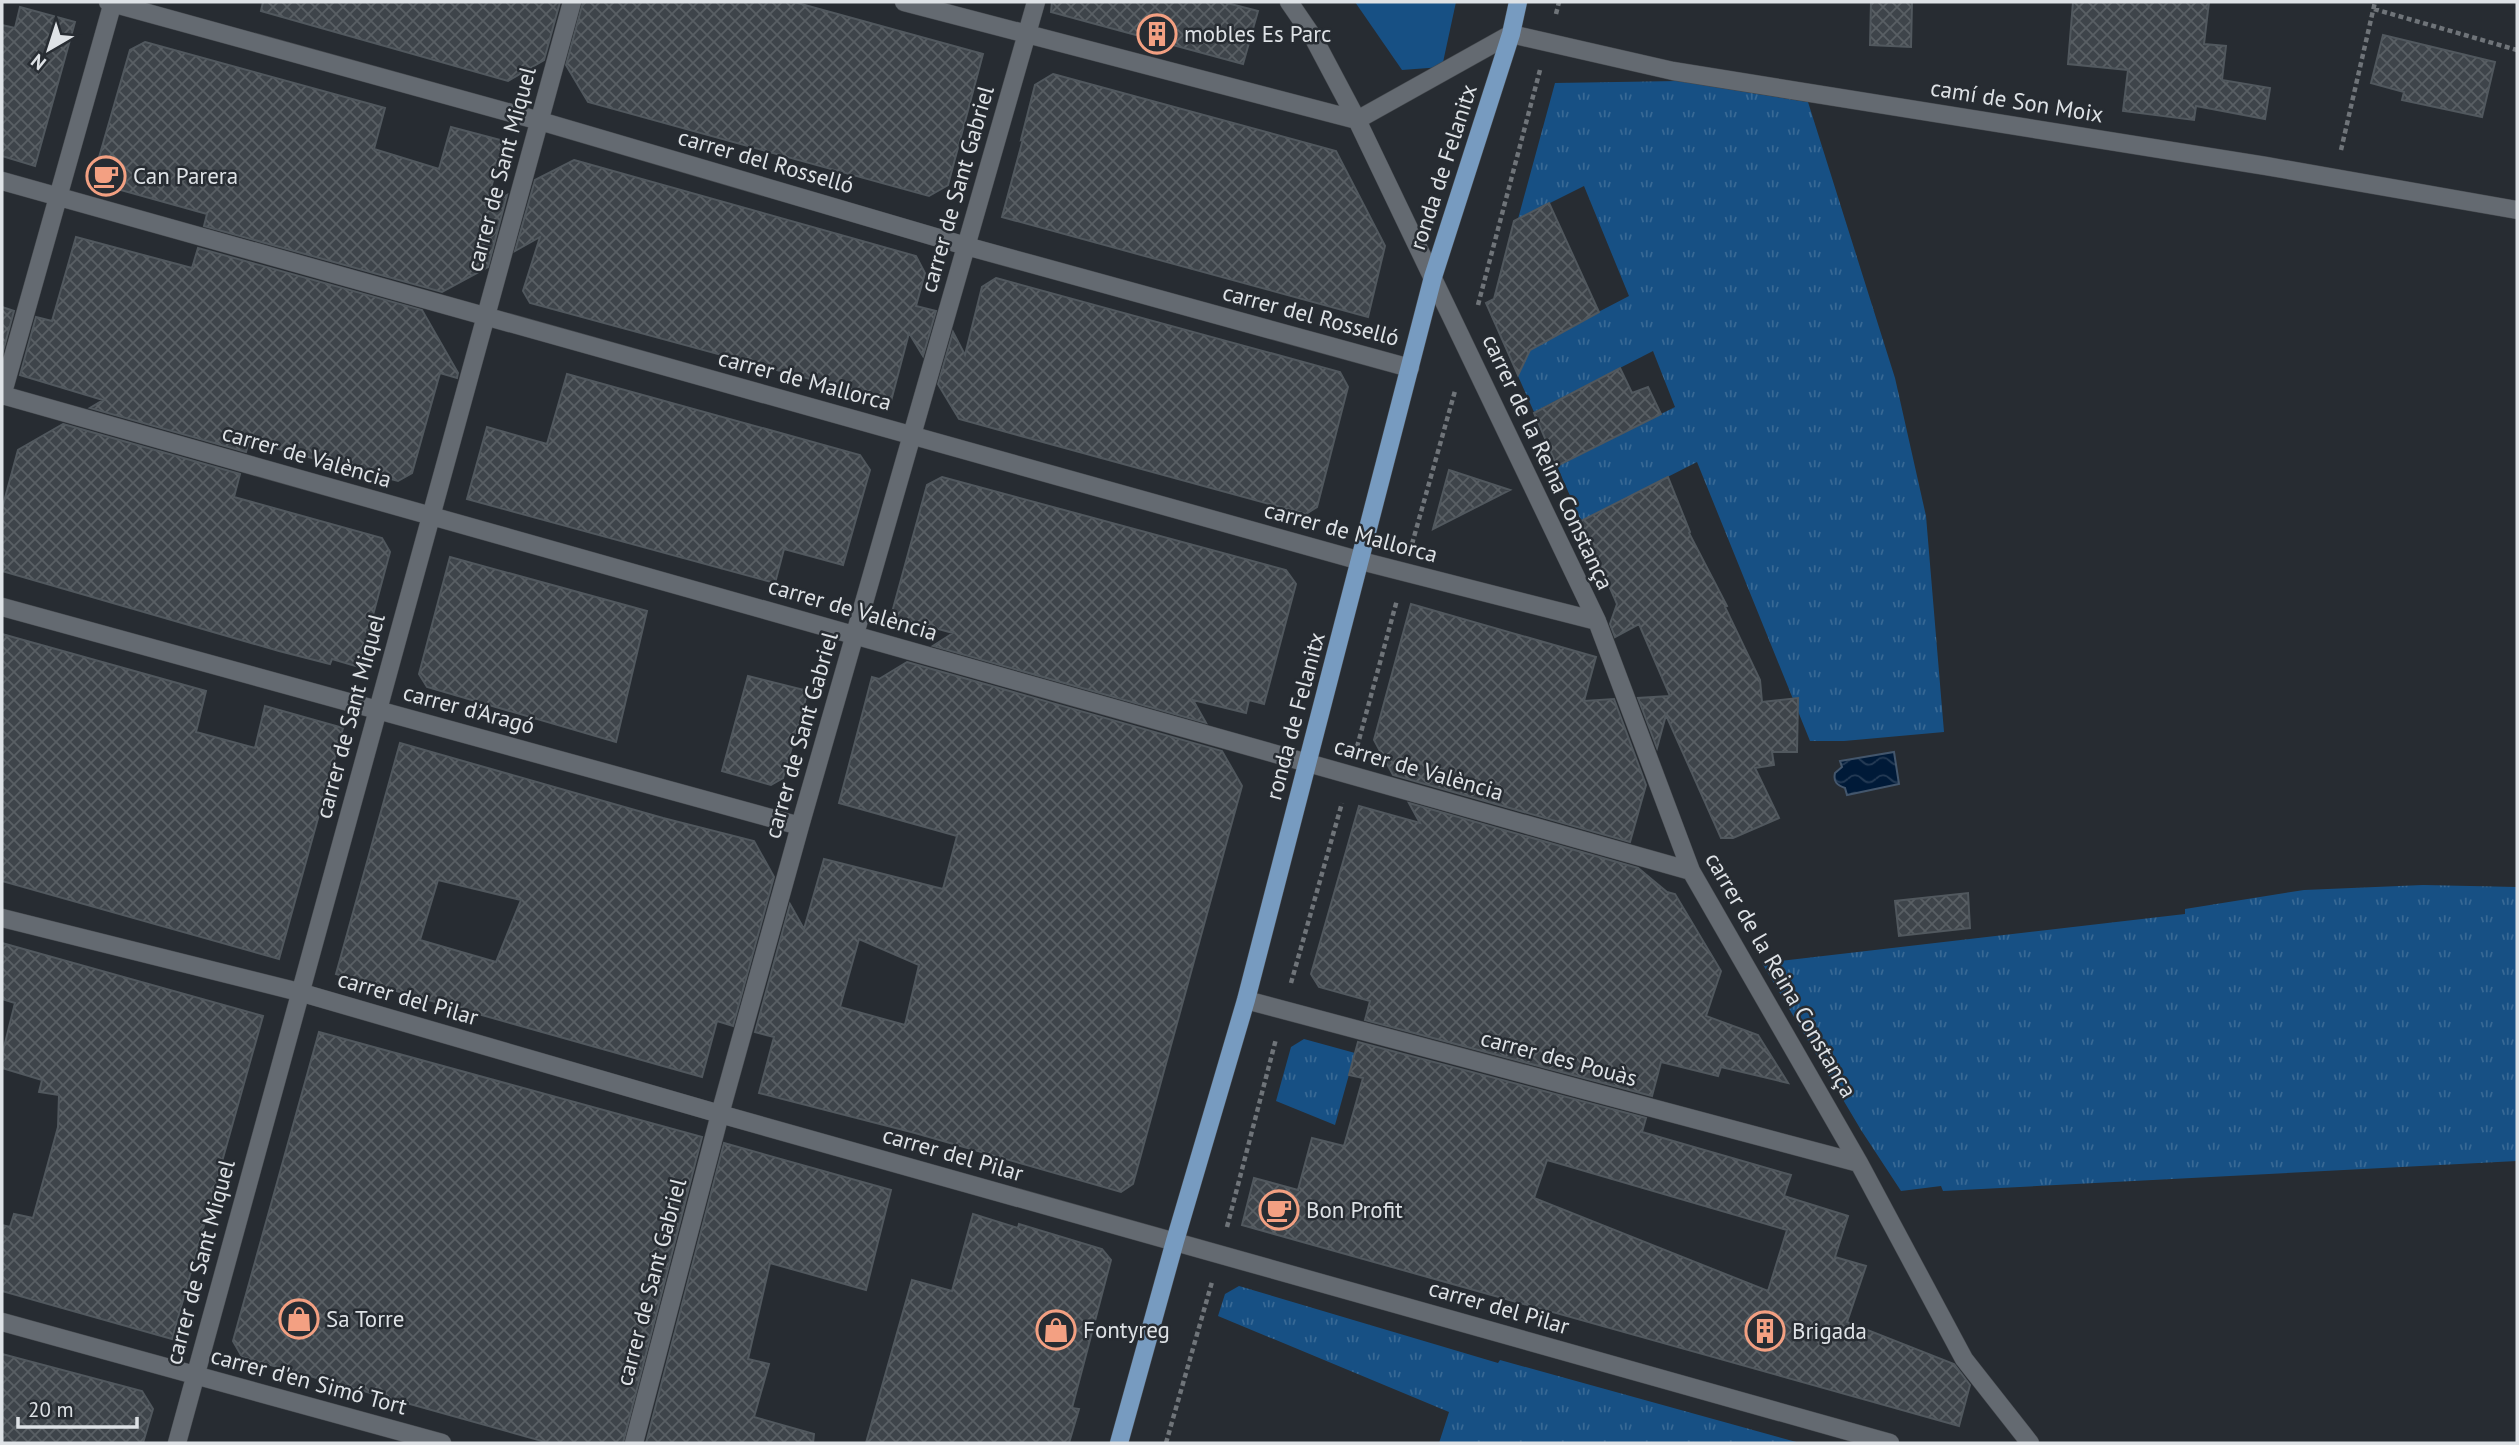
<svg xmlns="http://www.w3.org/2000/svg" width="2519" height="1445" font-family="'PT Sans',sans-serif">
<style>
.grass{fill:url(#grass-tufts)}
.green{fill:#175084}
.water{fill:url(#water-waves);stroke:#43566c;stroke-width:2}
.building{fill:url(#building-cross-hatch);stroke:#51585e;stroke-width:2;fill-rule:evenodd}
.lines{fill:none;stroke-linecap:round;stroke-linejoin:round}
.minor-casing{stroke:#464a4f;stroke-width:19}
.major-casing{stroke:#464a4f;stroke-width:19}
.path{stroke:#6f7479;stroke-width:4.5;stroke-dasharray:5 3.5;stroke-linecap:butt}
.minor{stroke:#646a71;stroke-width:18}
.major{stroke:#779bc0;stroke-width:18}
.labels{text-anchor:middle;stroke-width:5;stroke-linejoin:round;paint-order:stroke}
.poi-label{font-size:23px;fill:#dee2e6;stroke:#272c32;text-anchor:start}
.street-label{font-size:23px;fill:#dee2e6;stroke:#272c32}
</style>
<defs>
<pattern id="grass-tufts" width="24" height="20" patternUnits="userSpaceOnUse" patternTransform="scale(1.75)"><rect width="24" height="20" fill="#175084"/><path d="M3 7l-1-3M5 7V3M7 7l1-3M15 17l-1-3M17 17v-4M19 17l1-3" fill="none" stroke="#386995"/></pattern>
<pattern id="water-waves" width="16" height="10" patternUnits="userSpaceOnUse" patternTransform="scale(1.75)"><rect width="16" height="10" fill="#001a38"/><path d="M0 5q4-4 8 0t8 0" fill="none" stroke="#253b55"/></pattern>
<pattern id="building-cross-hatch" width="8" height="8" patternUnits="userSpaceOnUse" patternTransform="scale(1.75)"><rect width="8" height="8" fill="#3e444a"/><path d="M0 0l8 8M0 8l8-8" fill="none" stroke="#595f64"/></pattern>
</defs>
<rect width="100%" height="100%" fill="#272c32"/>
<!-- grass -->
<path class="grass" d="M1678,81L1808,102L1895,378L1926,516L1944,732L1844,741H1810L1697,462L1581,521L1557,466L1675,407L1653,351L1534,412L1510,358L1629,296L1584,186L1518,219L1555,83Z
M2423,885L2517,887V1161L1943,1191L1941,1186L1901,1191L1861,1130L1762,963L2185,914V909L2304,890Z
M1304,1039L1355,1053L1335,1125L1276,1101L1291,1047Z
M1239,1286L1498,1363L1500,1360L1540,1371L1800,1443H1439L1449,1412L1218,1316L1225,1294Z"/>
<!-- green -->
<path class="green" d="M1355,2H1456L1442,67L1402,70Z"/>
<!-- water -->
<path class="water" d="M1894,752L1899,784L1847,795L1845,788C1837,785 1833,782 1835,773L1842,767L1840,761Z"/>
<!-- building -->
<path class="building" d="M263,2H560L544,60L508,81L261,11Z
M583,2H794L983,54L948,185L929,196L588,102L566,65Z
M1052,2H1223L1258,11L1243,64L1051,12Z
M1871,2H1912L1911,47L1870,45Z
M2073,2H2209L2204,44L2226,46L2222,80L2270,88L2265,119L2196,106L2194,120L2123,111L2128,70L2068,64Z
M20,7L75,22L35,166L2,156V25L15,28Z
M2383,35L2495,62L2482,117L2402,100L2404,92L2371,83Z
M145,42L385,108L374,149L439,169L451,127L504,141L486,206L507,195L488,267L442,292L204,226L207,214L106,186L96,168L130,50Z
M1053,74L1336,151L1385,246L1368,317L1002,217L1023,139L1021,140L1035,85Z
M574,160L916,256L925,273L916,306L936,311L923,356L909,333L891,401L530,303L523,291L540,237L515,251L535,180Z
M1549,203L1599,312L1530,350L1518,375L1486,303L1494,299L1514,221Z
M76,237L192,268L198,248L422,310L458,373L457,378L440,373L412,473L398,481L249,441L246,452L90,408L103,400L20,375L36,317L52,321Z
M996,278L1340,372L1348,387L1317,507L1306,514L959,419L938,384L953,332L965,355L982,287Z
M2,307L14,311L2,355Z
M1620,368L1632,393L1648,387L1661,414L1557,466L1534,413Z
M567,374L860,455L870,470L843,565L784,549L775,583L467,499L487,427L547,444Z
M63,424L240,474L234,497L382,538L390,552L359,667L332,659L330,664L279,651L2,571V509L18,450Z
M1449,470L1510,490L1433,529Z
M942,477L1286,570L1296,584L1264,704L1249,700L1246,713L1193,700L1206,723L933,646L953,633L891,616L927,485Z
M1668,477L1690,532L1689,533L1727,606L1725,607L1760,680L1762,702L1798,698L1797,752H1772L1774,765L1755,768L1779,818L1733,838H1721L1666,715L1657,748L1638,698L1670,696L1639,624L1615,637L1610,624L1617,604L1581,521Z
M450,557L647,611L616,742L427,687L419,674Z
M1411,604L1596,657L1584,701L1614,699L1646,785L1630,842L1393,775L1374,740Z
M2,634L206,691L196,732L255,748L265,706L343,728L279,959L2,881Z
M907,662L1222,751L1242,786L1133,1184L1121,1192L915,1133L759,1093L774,1037L755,1032L790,904L804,929L824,859L943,889L957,836L839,803L872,677L879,679ZM859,939L919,965L905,1025L840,1007Z
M748,676L808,691L783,778L771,785L722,771Z
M400,743L663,818L754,841L774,877L733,1026L717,1021L702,1077L336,974ZM438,880L521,900L496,962L420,940Z
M1409,803L1638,868L1667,892L1675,894L1721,971L1706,1016L1758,1035L1788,1083L1721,1067L1718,1076L1661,1062L1652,1096L1365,1020L1370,1001L1319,987L1311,974L1359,806L1420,823Z
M1968,893L1970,928L1899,936L1895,901Z
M2,943L263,1016L172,1339L2,1291V1225L10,1227L14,1214L33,1218L58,1127L59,1095L39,1092L42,1080L2,1068V1055L15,1003L2,999Z
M319,1032L702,1137L623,1443H549L242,1357L233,1341Z
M1358,1042L1646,1118L1642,1132L1791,1175L1784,1196L1848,1216L1835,1257L1866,1266L1847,1322L1954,1364L1970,1385L1959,1426L1242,1225L1254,1178L1298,1190L1312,1138L1344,1146L1363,1078L1349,1075ZM1547,1160L1787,1230L1768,1291L1534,1198Z
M724,1143L891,1190L866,1290L770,1263L748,1359L769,1364L754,1417L814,1434L813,1443H646Z
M973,1214L1018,1228L1019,1224L1102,1249L1111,1260L1072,1408L1079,1409L1069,1443H866L912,1280L952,1291Z
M2,1354L142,1391L153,1409L143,1443H2Z"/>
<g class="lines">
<!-- minor casing -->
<g class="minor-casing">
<path id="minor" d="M108,2L540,121L966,246L1410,368
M904,2L1357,120
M1289,2L1313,37L1357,120L1597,621L1691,871L1859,1163L1964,1359L2030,1443
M1357,120L1511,34L1673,71L2266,166L2517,210
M2,181L1361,561L1597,621
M2,395L1691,871
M2,396L113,2
M2,607L800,826
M2,918L299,992L720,1114L1890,1443
M1246,1000L1859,1163
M2,1322L442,1443
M177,1443L572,2
M634,1443L720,1114L800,826L1036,2"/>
</g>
<!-- major casing -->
<g class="major-casing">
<path id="major" d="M1119,1443L1175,1241L1246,1000L1433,277L1511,34L1518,2"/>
</g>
<!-- path -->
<path class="path" d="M2374,9L2517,50
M1556,14L1559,2
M2341,150L2375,2
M1478,305L1540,70
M1412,544L1455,391
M1357,747L1397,600
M1291,983L1342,803
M1227,1227L1276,1039
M1166,1443L1212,1282"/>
<!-- minor -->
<use href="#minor" class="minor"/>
<!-- major -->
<use href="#major" class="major"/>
</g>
<!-- icons -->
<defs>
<g id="building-ring" transform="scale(2.0125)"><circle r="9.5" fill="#272c32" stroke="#f3a082" stroke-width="1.5"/><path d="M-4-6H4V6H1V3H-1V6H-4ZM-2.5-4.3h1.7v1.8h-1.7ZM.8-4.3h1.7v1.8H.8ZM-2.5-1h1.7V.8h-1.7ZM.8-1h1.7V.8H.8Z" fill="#f3a082"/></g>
<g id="cafe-ring" transform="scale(2.0125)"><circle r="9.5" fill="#272c32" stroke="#f3a082" stroke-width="1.5"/><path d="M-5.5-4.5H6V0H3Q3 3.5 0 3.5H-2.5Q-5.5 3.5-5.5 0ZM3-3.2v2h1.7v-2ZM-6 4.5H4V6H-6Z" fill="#f3a082"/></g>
<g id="shop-ring" transform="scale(2.0125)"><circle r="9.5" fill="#272c32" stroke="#f3a082" stroke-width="1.5"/><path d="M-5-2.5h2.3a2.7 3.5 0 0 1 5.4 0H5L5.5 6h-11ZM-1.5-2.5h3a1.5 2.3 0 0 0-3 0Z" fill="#f3a082"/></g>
</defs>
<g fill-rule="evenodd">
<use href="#building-ring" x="1157" y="34"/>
<use href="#cafe-ring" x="106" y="176"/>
<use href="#cafe-ring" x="1279" y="1210"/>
<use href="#shop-ring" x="299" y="1319"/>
<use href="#shop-ring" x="1056" y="1330"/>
<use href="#building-ring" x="1765" y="1331"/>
</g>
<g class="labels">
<!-- poi labels -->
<g class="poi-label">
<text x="1184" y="42">mobles Es Parc</text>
<text x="133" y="184">Can Parera</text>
<text x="1306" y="1218">Bon Profit</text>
<text x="326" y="1327">Sa Torre</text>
<text x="1083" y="1338">Fontyreg</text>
<text x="1792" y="1339">Brigada</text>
</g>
<!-- street labels -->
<g class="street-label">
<text transform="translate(2017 101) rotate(9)" y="8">camí de Son Moix</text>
<text transform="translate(766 161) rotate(16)" y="8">carrer del Rosselló</text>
<text transform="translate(1443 167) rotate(-72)" y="8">ronda de Felanitx</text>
<text transform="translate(501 169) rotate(-75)" y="8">carrer de Sant Miquel</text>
<text transform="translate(957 189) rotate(-74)" y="8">carrer de Sant Gabriel</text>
<text transform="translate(1311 315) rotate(15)" y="8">carrer del Rosselló</text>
<text transform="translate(805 380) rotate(15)" y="8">carrer de Mallorca</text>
<text transform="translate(307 456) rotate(16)" y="8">carrer de València</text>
<text transform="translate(1548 462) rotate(65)" y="8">carrer de la Reina Constança</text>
<text transform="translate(1351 532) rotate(15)" y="8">carrer de Mallorca</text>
<text transform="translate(853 609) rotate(16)" y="8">carrer de València</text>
<text transform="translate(469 709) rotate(15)" y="8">carrer d'Aragó</text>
<text transform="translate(350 716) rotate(-75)" y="8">carrer de Sant Miquel</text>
<text transform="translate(1295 716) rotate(-75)" y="8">ronda de Felanitx</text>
<text transform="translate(801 735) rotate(-74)" y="8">carrer de Sant Gabriel</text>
<text transform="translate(1419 769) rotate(16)" y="8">carrer de València</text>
<text transform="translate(1781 975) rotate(60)" y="8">carrer de la Reina Constança</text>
<text transform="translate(408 998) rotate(16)" y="8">carrer del Pilar</text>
<text transform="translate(1559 1058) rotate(15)" y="8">carrer des Pouàs</text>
<text transform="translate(953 1154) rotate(16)" y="8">carrer del Pilar</text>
<text transform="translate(200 1262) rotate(-75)" y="8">carrer de Sant Miquel</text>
<text transform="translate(651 1282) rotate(-75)" y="8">carrer de Sant Gabriel</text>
<text transform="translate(1499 1307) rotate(16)" y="8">carrer del Pilar</text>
<text transform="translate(309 1381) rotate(15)" y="8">carrer d'en Simó Tort</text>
</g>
</g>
<!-- border -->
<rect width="2519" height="1445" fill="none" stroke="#dee2e6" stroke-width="7"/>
<!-- north arrow -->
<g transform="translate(49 49) rotate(219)" stroke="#272c32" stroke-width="5" paint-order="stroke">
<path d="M0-5L12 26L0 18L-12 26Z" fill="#dee2e6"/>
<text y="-10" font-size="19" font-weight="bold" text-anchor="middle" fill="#dee2e6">N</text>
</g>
<!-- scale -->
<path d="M18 1417v10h119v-10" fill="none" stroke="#dee2e6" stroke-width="3.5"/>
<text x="28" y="1417" font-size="21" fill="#dee2e6" stroke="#272c32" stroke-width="5" paint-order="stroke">20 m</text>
</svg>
